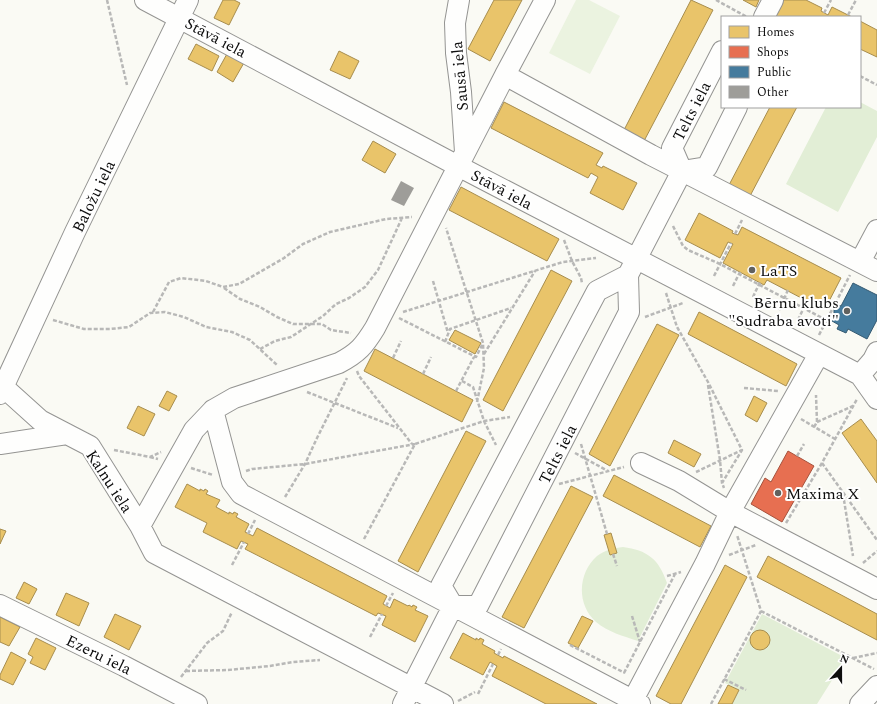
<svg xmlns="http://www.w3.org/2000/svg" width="877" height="704" font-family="Spectral,serif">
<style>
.green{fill:#e2eed6}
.pitch{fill:#ebf3e0}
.homes{fill:#e9c46a;stroke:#a78d4e}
.shops{fill:#e76f51;stroke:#a6523d}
.public{fill:#457b9d;stroke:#345a72}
.building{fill:#9e9d99}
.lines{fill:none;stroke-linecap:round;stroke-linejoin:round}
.minor-casing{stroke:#949492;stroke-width:22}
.path{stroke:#b8b8b7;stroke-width:2.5;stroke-dasharray:4 2;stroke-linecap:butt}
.minor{stroke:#fefefd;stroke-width:20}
.poi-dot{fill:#61615e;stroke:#fff;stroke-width:1.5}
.labels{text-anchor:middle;stroke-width:4;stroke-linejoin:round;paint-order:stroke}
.street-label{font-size:16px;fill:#0e0e0e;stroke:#fff}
.poi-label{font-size:16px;fill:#0e0e0e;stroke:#fff;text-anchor:start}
</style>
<rect width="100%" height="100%" fill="#fafaf4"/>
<!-- green -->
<path class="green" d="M860,102L877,111V137L838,212L786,184L826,107H860Z
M623,547C647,550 659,559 667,583L638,641C623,636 608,632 596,622C576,604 578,573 597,556C605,550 614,548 623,547Z
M762,614L846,658L817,704H732L739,690L725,683Z"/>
<!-- pitch -->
<path class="pitch" d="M576,0H589L620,16L590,74L549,53Z"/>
<!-- homes -->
<path class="homes" d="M223,0H234L240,3L229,25L214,18Z
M494,0H522L490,61L468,49Z
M691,0L713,10L644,141L624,130Z
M743,0H759L756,7Z
M783,0H806L822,8L821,11L828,15L832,7L852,17H777L775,16Z
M860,21L877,30V57L860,49Z
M196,44L219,56L212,71L188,59Z
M339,51L359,61L350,79L330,70Z
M228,52L245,61L233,82L217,72Z
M504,102L603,153L596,165L602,168L603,166L637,183L623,210L590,193L598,177L591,173L588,178L491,128Z
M770,107H797L750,196L729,185Z
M373,141L396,154L385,173L362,160Z
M461,187L559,239L547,261L449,210Z
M699,213L733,231L732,233L738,235L742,227L841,278L825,309L811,301L810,302L807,301L767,280L764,285L723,263L733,244L728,242L720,258L685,240Z
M551,270L572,281L503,411L483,400Z
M699,312L797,364L786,386L688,334Z
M657,324L679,335L610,466L589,454Z
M455,330L481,343L475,354L449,340Z
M375,349L473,400L462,422L364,371Z
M167,391L177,396L169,411L159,406Z
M754,396L767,403L757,422L745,415Z
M138,406L155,414L144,436L127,428Z
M861,419L877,441V483L842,433Z
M466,431L486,441L418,572L398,561Z
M674,440L701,454L694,467L668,453Z
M614,475L711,526L700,547L603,496Z
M187,484L200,491V489L204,491L205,489L208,491L206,494L220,500L216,507L229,514V512L233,514L234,512L238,514L236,517L249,524L245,532L253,536L257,528L387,596L383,604L390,608L394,599L408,606L409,605L412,607L413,605L417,607L415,610L428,616L415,642L382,625L386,616L378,613L376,616L245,549L248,544L241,541L237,549L203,532L207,523L175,507Z
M571,486L593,497L524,628L502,617Z
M0,529L6,531L0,544Z
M611,533L617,553L610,555L604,535Z
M768,556L877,614V640L757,577Z
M725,565L747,577L681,704H671L656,696Z
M24,582L37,589L29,604L16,598Z
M66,593L89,603L79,626L56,615Z
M115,614L141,626L129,650L104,637Z
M582,616L593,621L578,648L568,643Z
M0,617L20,627L9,646L0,642Z
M750 640a10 10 0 1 1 20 0a10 10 0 1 1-20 0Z
M463,633L476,640V638L479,640L480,638L484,640L482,644L495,651L494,653L503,658L504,656L597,704H546L492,676L497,666L490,662L483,675L450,658Z
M36,638L56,648L45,670L30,663L33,657L28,654Z
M11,652L26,660L13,685L0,679V675Z
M728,685L739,690L732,704H718Z"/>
<!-- shops -->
<path class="shops" d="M788,451L814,466L782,522L751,504L765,478L771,482Z"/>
<!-- public -->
<path class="public" d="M853,283L877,295V320L867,339L848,329L846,333L837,329L839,325L832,321L836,315L834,314V309L838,305L841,306Z"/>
<!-- building -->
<path class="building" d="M401,181L414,188L404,206L391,200Z"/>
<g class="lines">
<!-- minor casing -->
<g class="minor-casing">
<path id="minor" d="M145,0L458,166L860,375L877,399
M459,0L455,23L456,53L461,92L465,152
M764,17L773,0
M505,75L545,0
M682,171L672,148L722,51
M682,171L707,167L737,107
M860,262L877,230
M860,375L873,360L877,352
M0,384L40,420L90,446L140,526L154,553L443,704
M0,394L75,232L188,0
M213,410L232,482L241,494L640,704
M0,444L67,434
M641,463L679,481L730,512L877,589
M140,526L194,430L213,410L234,398L339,363C358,353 364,346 375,328L505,75L651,155L877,271
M0,605L124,666L197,704
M453,606H478L629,312L628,275L682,171
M453,606L441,586L597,291L628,275
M633,700L705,564L730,512L819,354
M403,704L453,606
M860,704L877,686"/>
</g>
<!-- path -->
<path class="path" d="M107,0L127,85
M716,0L747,17
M824,13L831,0
M848,15L856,0
M860,76L877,85
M673,226L683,246L688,250L720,264L826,320
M735,234L742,220
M564,240L572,261L581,278L582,283
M714,276L731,243
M433,281L448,333
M733,286L740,272
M224,288L240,299L260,307L277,317L293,324H322L331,330L351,333
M666,293L677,327L708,382L742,450L722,483L724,488
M753,297L760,282
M779,310L788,290
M153,312L169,282L181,278L206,281L223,287L239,284L284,258L303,244L330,232L386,219L412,217
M403,312L563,262L596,258
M645,317L683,303
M399,318L476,357L483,343L446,228
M53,320L84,329H110L129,327L150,313L165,312L184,317L206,327L232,332L250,340L277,365
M798,320L807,301
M819,335L850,275
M445,342L450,329L511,308
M260,349L275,341L291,337L323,316L336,304L349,298L365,287L378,270L402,218
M484,354L535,271
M393,358L401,341
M357,371L359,376L412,444
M423,374L431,357
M462,381L473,387L484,421L496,445
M708,385L720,460L722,483
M744,388L778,391
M456,391L474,357
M307,392L398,428
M477,402L484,368L483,343
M801,419L835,439
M817,422L853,406
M814,427L817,422L816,395
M581,444L607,534
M114,450L150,457L161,452
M575,453L608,471
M797,456L804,444
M150,457L158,459
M822,463L877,540
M191,468L213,475
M246,471L252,469L305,464L415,444
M696,472L742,450
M559,484L624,467
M843,494L853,556
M285,497L305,464L317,438L347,378
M786,523L822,463L857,399
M248,534L255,520
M364,539L415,444L484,421L510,417
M613,554L617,566
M729,555L756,545
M863,563L877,551
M232,565L244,542
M667,576L681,572
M386,606L393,593
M761,611L874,669
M632,616L640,642
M370,637L382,614
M570,645L625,673
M498,655L501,649
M853,658L877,653
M186,671L228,670L270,666L293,662L320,660
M624,673L675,574
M181,677L207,643L223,631L232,612
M724,679L746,690
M478,694L493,664
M458,701L475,692
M711,704L761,611L737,535"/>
<!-- minor -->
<use href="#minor" class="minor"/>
</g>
<!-- markers -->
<g class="poi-dot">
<circle cx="752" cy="270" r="4"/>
<circle cx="847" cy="311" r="4"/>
<circle cx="778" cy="493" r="4"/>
</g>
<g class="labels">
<!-- street labels -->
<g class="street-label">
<text transform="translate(216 37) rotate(28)" y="6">Stāvā iela</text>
<text transform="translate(459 76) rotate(-95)" y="6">Sausā iela</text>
<text transform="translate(691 111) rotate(-63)" y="6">Telts iela</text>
<text transform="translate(502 189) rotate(28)" y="6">Stāvā iela</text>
<text transform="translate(93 196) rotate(-64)" y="6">Baložu iela</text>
<text transform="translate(557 454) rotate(-63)" y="6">Telts iela</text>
<text transform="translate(110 481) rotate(57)" y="6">Kalnu iela</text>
<text transform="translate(99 654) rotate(26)" y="6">Ezeru iela</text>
</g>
<!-- poi labels -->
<g class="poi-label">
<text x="760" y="276">LaTS</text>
<text x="839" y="308" text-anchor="end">Bērnu klubs<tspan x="839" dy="18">"Sudraba avoti"</tspan></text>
<text x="786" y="499">Maxima X</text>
</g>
</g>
<!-- legend -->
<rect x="721" y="16" width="140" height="92" fill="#ffffff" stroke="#9f9f9f"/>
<rect x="729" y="26" width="20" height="12" fill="#e9c46a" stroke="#9f9f9f"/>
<text x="757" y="36" font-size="12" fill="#0e0e0e">Homes</text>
<rect x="729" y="46" width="20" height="12" fill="#e76f51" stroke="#9f9f9f"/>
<text x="757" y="56" font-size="12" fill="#0e0e0e">Shops</text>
<rect x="729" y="66" width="20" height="12" fill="#457b9d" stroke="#9f9f9f"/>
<text x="757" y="76" font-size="12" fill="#0e0e0e">Public</text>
<rect x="729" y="86" width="20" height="12" fill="#9e9d99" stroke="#9f9f9f"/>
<text x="757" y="96" font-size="12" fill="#0e0e0e">Other</text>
<!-- north arrow -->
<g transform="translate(841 668) rotate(21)" stroke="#ffffff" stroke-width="3" paint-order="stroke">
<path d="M0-3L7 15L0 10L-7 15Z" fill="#0e0e0e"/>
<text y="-6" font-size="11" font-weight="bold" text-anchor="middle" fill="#0e0e0e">N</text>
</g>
</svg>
